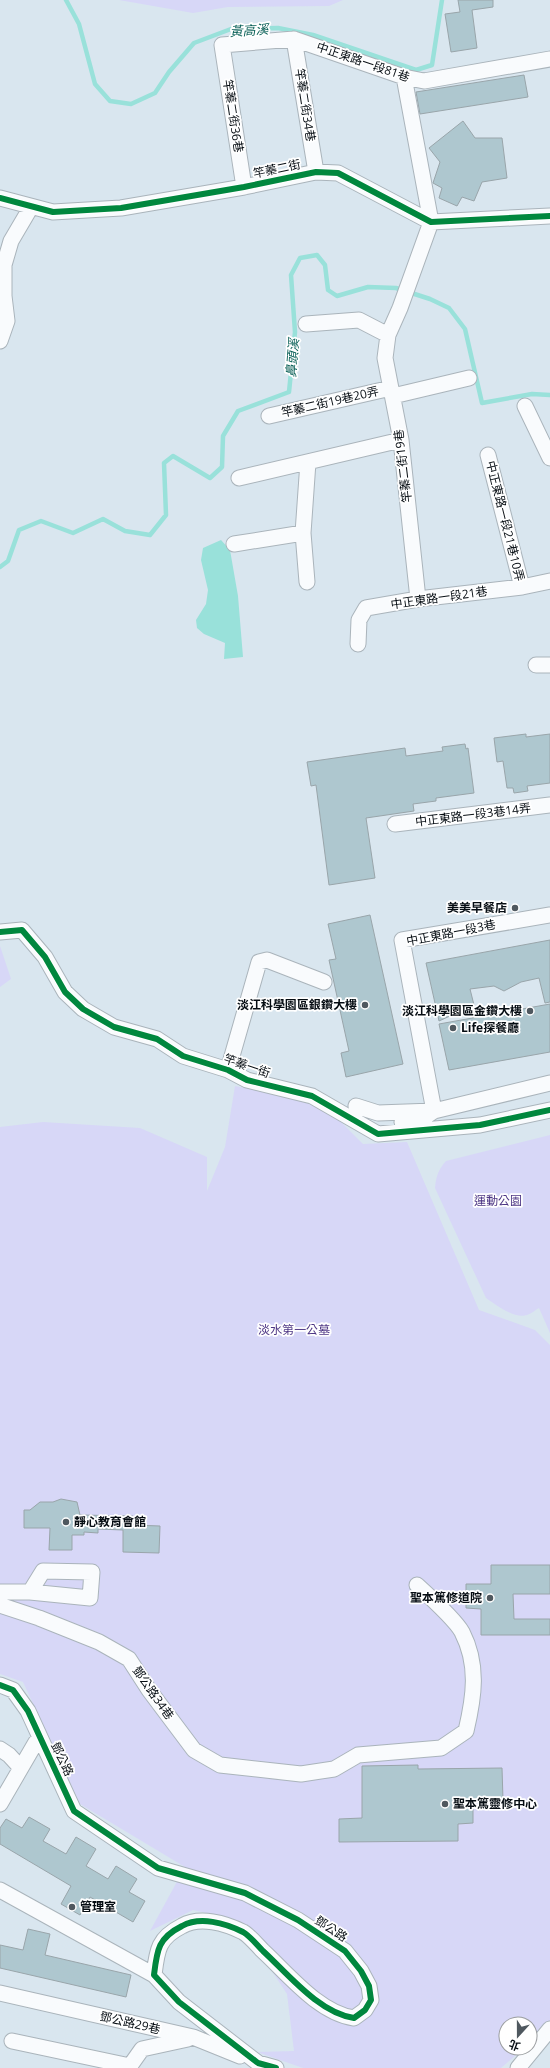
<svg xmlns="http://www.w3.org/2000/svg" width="550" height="2068" font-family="'Open Sans','Noto Sans TC',sans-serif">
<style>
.green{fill:#d7d7f7}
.water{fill:#99e1da}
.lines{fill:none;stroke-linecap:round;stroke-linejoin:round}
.stream{stroke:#99e1da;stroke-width:4.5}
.building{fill:#aec7cf;stroke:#99a5aa}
.minor-casing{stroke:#aab4bb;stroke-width:17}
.minor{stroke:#f9fbfd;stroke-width:15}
.cycleway-casing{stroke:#fff;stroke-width:8}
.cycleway{stroke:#00873e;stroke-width:6}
.poi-dot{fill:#4f585f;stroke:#fff;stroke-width:1.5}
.labels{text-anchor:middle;stroke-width:3.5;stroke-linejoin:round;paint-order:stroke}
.street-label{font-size:12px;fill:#050c12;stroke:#fff}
.poi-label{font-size:12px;font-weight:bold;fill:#050c12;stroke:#fff;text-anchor:end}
.park-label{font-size:12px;fill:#4d3684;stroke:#fff}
.water-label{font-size:13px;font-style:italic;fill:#055d54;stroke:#fff}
</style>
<rect width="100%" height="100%" fill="#d9e6ef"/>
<!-- green -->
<path class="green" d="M119,0H343L329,6L228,7L193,13Z
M0,946L11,979L0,987Z
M235,1086L296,1098L335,1116L363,1144L407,1142L479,1310L535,1330L550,1345V2022L530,2042V2024H506V2048H524L501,2068H303L257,2052L294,2051L287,1994L245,1930L220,1916L193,1910L150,1931L185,1867L80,1804L23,1682L0,1674V1127L43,1122L140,1128L207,1157V1191L225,1147Z
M550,1135V1333L539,1308C535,1310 531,1314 527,1315C514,1319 496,1305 486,1298L435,1188C436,1177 438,1170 446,1161Z"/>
<!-- water -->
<path class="water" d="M221,540L230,550L238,596L243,657L224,659L225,643L204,634L197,628L196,620L206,604L208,590L201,560L203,548Z"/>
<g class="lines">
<!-- stream -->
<path class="stream" d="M66,0L79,24L95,84L110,101L131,104L155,93L169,72L194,43L231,29L278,28L313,35L416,70L432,65L442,0
M0,567L8,561L19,530L41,521L73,533L103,519L125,531L150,535L166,515L164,463L173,456L210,478L222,467L223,436L238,411L289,392L295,332L291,275L300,258L317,255L325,265L328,290L337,296L368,287L396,288L430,299L449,308L465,329L482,403L532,394L550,395"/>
</g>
<!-- building -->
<path class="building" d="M458,0H493V7L472,10L477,48L451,52L445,14L460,12Z
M524,75L528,97L420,114L416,92Z
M463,121L475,138H502L507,178L482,182L474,201L462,197L457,206L439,198L442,188L433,183L440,162L429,148Z
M526,734V737L550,734V783L527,786L528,791L514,793L513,788H507L503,761L497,762L494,738Z
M465,744L466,749L468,748L474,793L436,798V801L413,804L414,811L366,818L375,878L329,885L316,785L311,786L307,762L405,748L406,756L443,751L442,747Z
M370,915L403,1064L346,1077L341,1053L349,1051L329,960L336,959L328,924Z
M550,940V1002L545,1003L539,978L521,982L504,991L494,986L470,989L474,1005L439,1021L426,963Z
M550,1004V1052L449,1070L439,1024Z
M61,1499L77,1502L80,1515L133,1516V1525L160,1526L159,1553L123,1552V1530L98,1529V1533L84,1532V1535H72V1550H49L50,1528H24V1510H30L40,1502H53Z
M491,1565H550V1594H513L514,1619H550V1635H481V1609L466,1608V1584H491Z
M418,1765V1769L502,1768L503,1800H473V1823L458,1824V1841L339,1842V1819L362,1818V1766Z
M29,1817L50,1829L43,1841L66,1854L76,1837L96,1849L86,1866L108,1879L116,1866L137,1879L129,1892L145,1901L133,1922L90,1897L80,1915L61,1904L71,1886L0,1844V1828L6,1819L22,1828Z
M28,1929L50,1934L45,1955L131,1975L126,1997L0,1968V1945L23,1950Z"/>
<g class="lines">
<!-- minor casing -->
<g class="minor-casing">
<path id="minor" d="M294,39L316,172
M404,77L431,222L400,308L388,335L385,358L401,440L418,599
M244,187L222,45L294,39L404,77L424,81L550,59
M0,198L53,212L121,208L244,187L316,172L338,173L431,222L550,216
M306,324L359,320L388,335
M0,341L7,321L4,296V265L11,241L31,207
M393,396L469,378
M525,406L550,458
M269,416L391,388
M488,455L522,587
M239,478L401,440
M234,544L303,533
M307,582L303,533L308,462
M358,644L359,620L366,608L418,599L522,587L550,581
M536,665H550
M395,824L550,805
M550,915L402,940L434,1111L550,1083
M0,932L22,930L45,957L65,992L83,1009L114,1027L157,1039L183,1056L228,1070L247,1080L312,1096L378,1134L480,1125L550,1110
M228,1070L259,962L267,960L324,982
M356,1106L378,1113L434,1111L419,1121L402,1122
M0,1592H30L90,1598L92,1572L43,1571L30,1592
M0,1605L39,1618L99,1642L129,1659L149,1690L194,1750L220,1765L301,1774L334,1769L358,1755L441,1748L466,1731C474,1697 479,1665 462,1632C456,1621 428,1595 417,1585
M0,1685L13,1690L28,1711L74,1811L158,1868L245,1893L298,1920L345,1951L361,1971L369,1986L371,2000L365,2010L354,2018C319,2013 288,1974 263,1951C257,1945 250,1936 243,1932C225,1923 200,1916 182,1926C158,1938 157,1950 154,1975L179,2002L258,2063L276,2068
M0,1749L9,1755L20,1767
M0,1804L36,1742
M0,1890L154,1975
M0,1993L193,2037L240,2056
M12,2041L130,2066L142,2049L188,2039
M518,2068L550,2029"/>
</g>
<!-- minor -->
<use href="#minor" class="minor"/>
<!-- cycleway casing -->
<g class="cycleway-casing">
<path id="cycleway" d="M0,198L53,212L121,208L244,187L316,172L338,173L431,222L550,216
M0,932L22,930L45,957L65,992L83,1009L114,1027L157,1039L183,1056L228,1070L247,1080L312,1096L378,1134L480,1125L550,1110
M0,1685L13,1690L28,1711L74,1811L158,1868L245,1893L298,1920L345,1951L361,1971L369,1986L371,2000L365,2010L354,2018C319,2013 288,1974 263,1951C257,1945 250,1936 243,1932C225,1923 200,1916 182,1926C158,1938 157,1950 154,1975L179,2002L258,2063L276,2068"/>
</g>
<!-- cycleway -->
<use href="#cycleway" class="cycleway"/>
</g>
<!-- markers -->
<g class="poi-dot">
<circle cx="515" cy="908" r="4"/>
<circle cx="365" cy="1005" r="4"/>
<circle cx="530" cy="1011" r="4"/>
<circle cx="453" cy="1028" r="4"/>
<circle cx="66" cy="1522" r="4"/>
<circle cx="490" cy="1598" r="4"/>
<circle cx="445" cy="1804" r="4"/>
<circle cx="72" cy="1907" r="4"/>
</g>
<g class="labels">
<!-- street labels -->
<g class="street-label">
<text transform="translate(363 62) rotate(19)" y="4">中正東路一段81巷</text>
<text transform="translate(305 105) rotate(81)" y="4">竿蓁二街34巷</text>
<text transform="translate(233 116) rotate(81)" y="4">竿蓁二街36巷</text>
<text transform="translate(277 169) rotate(-12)" y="4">竿蓁二街</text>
<text transform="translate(330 402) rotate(-13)" y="4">竿蓁二街19巷20弄</text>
<text transform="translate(403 466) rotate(-97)" y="4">竿蓁二街19巷</text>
<text transform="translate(505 521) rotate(76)" y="4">中正東路一段21巷10弄</text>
<text transform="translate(439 598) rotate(-8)" y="4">中正東路一段21巷</text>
<text transform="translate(473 815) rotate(-7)" y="4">中正東路一段3巷14弄</text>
<text transform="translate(451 933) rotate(-11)" y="4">中正東路一段3巷</text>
<text transform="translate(247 1066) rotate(19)" y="4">竿蓁一街</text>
<text transform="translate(153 1693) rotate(55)" y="4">鄧公路34巷</text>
<text transform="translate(62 1759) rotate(65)" y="4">鄧公路</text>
<text transform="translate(331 1929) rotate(33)" y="4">鄧公路</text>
<text transform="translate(130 2023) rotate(13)" y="4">鄧公路29巷</text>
</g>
<!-- poi labels -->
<g class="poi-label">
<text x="507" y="912">美美早餐店</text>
<text x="357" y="1009">淡江科學園區銀鑽大樓</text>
<text x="522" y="1015">淡江科學園區金鑽大樓</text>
<text x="461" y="1032" text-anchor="start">Life探餐廳</text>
<text x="74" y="1526" text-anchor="start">靜心教育會館</text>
<text x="482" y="1602">聖本篤修道院</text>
<text x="453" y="1808" text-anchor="start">聖本篤靈修中心</text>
<text x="80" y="1911" text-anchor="start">管理室</text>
</g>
<!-- park labels -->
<g class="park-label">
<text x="498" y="1205">運動公園</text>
<text x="294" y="1334">淡水第一公墓</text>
</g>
<!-- water labels -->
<g class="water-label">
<text transform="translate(249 30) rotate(-4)" y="5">黃高溪</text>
<text transform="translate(292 358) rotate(-85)" y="5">鼻頭溪</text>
</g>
</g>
<!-- north arrow -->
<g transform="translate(518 2036) rotate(201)"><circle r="19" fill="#ffffff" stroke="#9b9ea0"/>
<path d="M0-3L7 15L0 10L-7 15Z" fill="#4f585f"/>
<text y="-6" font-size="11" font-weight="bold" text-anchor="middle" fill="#050c12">北</text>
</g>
</svg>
